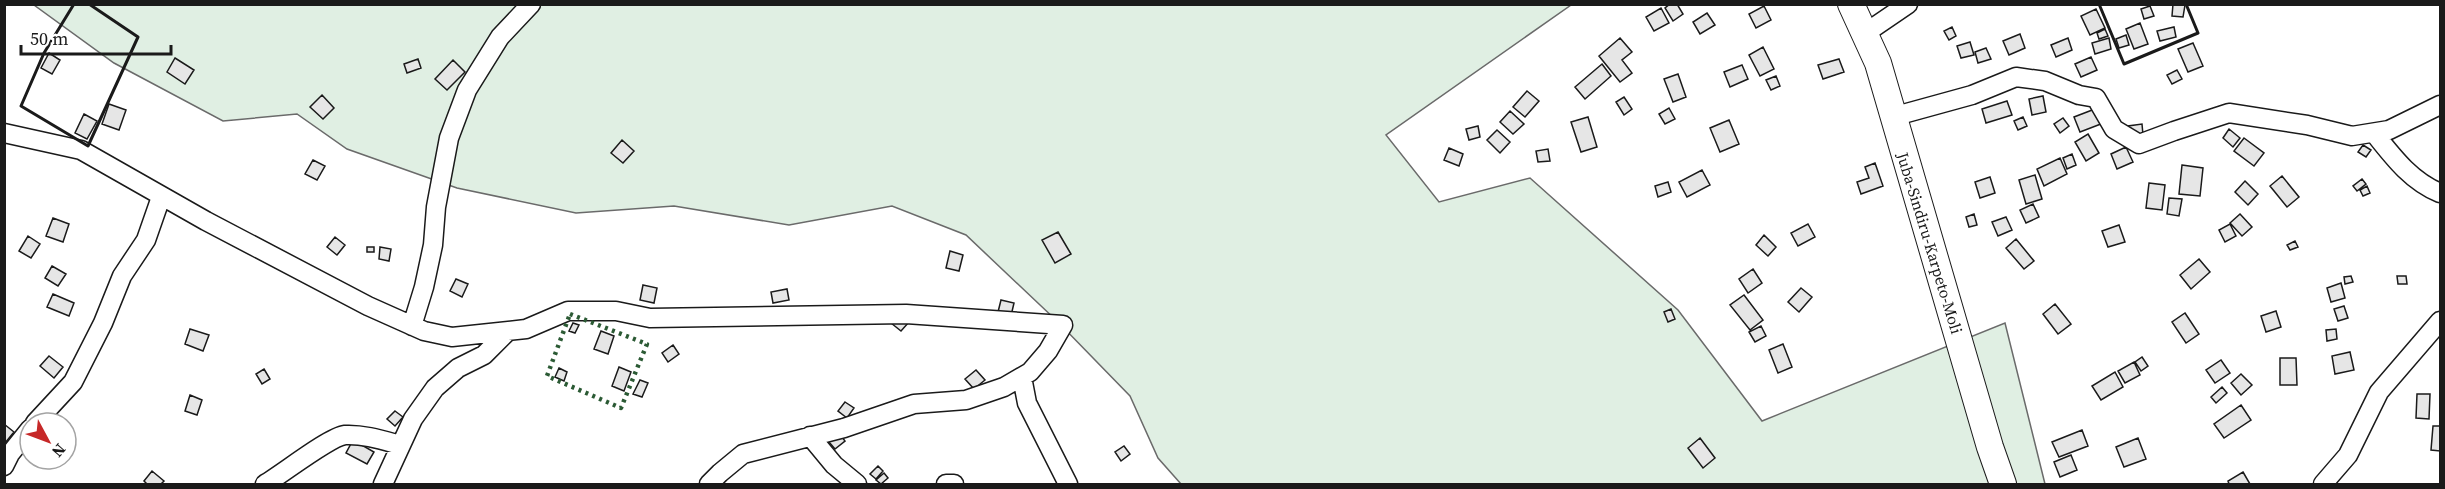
<svg xmlns="http://www.w3.org/2000/svg" width="2445" height="489" font-family="'Source Serif 4',serif">
<style>
.green{fill:#e0efe3;stroke:#6a6a6a;stroke-width:1.5}
.building{fill:#e6e6e6;stroke:#1a1a1a;stroke-width:1.5}
.lines{fill:none;stroke-linecap:round;stroke-linejoin:round}
.street-casing{stroke:#1a1a1a;stroke-width:21}
.secondary-casing{stroke:#1a1a1a;stroke-width:28}
.street{stroke:#fff;stroke-width:18}
.secondary{stroke:#fff;stroke-width:26}
.hedge{stroke:#2b5a34;stroke-width:4.5;stroke-dasharray:3 4.5;stroke-linecap:butt}
.wall{stroke:#1a1a1a;stroke-width:3}
.labels{text-anchor:middle;stroke-width:4.5;stroke-linejoin:round;paint-order:stroke}
.street-label{font-size:16px;fill:#1a1a1a;stroke:#fff}
</style>
<rect width="100%" height="100%" fill="#fff"/>
<!-- green -->
<path class="green" d="M34,5H1571L1386,135L1439,202L1530,178L1678,310L1762,421L2005,323L2045,484H1181L1158,458L1130,396L1058,322L966,235L892,206L789,225L674,206L576,213L457,188L347,149L297,114L223,121L114,63Z"/>
<!-- building -->
<path class="building" d="M1670,4H1677L1683,14L1673,21L1665,8Z
M2173,4L2185,5L2183,17L2172,16Z
M1764,6L1771,20L1756,28L1749,14Z
M2150,6L2154,16L2144,19L2141,9Z
M1661,8L1669,23L1654,31L1646,17Z
M2096,9L2105,28L2090,35L2081,16Z
M1707,13L1715,25L1700,34L1693,22Z
M2140,23L2148,44L2134,49L2126,29Z
M1952,27L1956,36L1949,40L1944,31Z
M2174,27L2176,37L2160,41L2157,31Z
M2105,29L2108,36L2099,39L2097,33Z
M2020,34L2025,48L2009,55L2003,41Z
M2126,35L2129,45L2119,48L2116,39Z
M1620,38L1632,52L1622,60L1632,73L1620,82L1599,56Z
M2068,38L2072,50L2056,57L2051,45Z
M2109,38L2111,49L2095,54L2092,43Z
M1970,42L1974,55L1961,58L1957,46Z
M2193,43L2203,66L2188,72L2178,49Z
M1763,47L1774,69L1760,76L1749,55Z
M1986,48L1991,59L1978,63L1975,52Z
M49,53L60,60L52,74L41,68Z
M2091,57L2097,70L2081,77L2075,64Z
M175,58L194,70L185,84L167,72Z
M418,59L421,68L407,73L404,64Z
M1839,59L1844,72L1823,79L1818,65Z
M453,60L465,72L447,90L435,79Z
M1602,64L1611,76L1585,99L1575,87Z
M1742,65L1748,79L1730,87L1724,72Z
M2177,70L2182,79L2172,84L2167,75Z
M1678,74L1686,97L1673,102L1664,79Z
M1776,76L1780,86L1771,90L1766,80Z
M1527,91L1539,101L1525,117L1513,107Z
M322,95L334,108L323,119L310,107Z
M2043,96L2046,112L2032,115L2029,99Z
M1624,97L1632,109L1624,115L1616,102Z
M2007,101L2012,115L1986,123L1982,109Z
M109,104L126,110L119,130L102,124Z
M2100,107L2106,122L2080,132L2074,117Z
M1669,108L1675,119L1665,124L1659,114Z
M1510,111L1524,124L1513,134L1500,122Z
M84,114L97,121L87,139L75,133Z
M1588,117L1597,147L1581,152L1571,122Z
M2023,117L2027,126L2018,130L2014,121Z
M2063,118L2069,126L2060,133L2054,124Z
M1729,120L1739,144L1720,152L1710,128Z
M2142,124L2143,135L2129,137L2128,126Z
M1478,126L1480,137L1469,140L1466,129Z
M2229,129L2240,138L2233,147L2223,138Z
M1497,130L1510,142L1500,153L1487,140Z
M2088,134L2099,153L2086,161L2075,142Z
M2244,138L2264,153L2254,166L2234,151Z
M622,140L634,151L623,163L611,153Z
M2363,145L2371,150L2366,157L2358,152Z
M2126,147L2133,162L2117,169L2111,154Z
M1449,148L1463,154L1459,166L1444,160Z
M1548,149L1550,161L1538,162L1536,151Z
M2072,154L2076,165L2067,169L2063,158Z
M2060,158L2067,174L2044,186L2037,169Z
M313,160L325,166L317,180L305,174Z
M1875,163L1883,186L1861,194L1857,182L1869,178L1865,167Z
M2182,165L2203,168L2200,196L2179,194Z
M1702,170L1710,185L1687,197L1679,182Z
M2035,175L2042,199L2026,204L2019,180Z
M2282,176L2299,197L2287,207L2270,186Z
M1990,177L1995,193L1980,198L1975,182Z
M2362,179L2366,184L2357,191L2353,186Z
M2245,181L2258,194L2248,205L2235,192Z
M1668,182L1671,192L1658,197L1655,186Z
M2149,183L2165,185L2162,210L2146,208Z
M2367,186L2370,193L2363,196L2360,190Z
M2169,198L2182,199L2179,216L2167,214Z
M2033,204L2039,217L2026,223L2020,210Z
M1974,214L1977,225L1969,227L1966,217Z
M2240,214L2252,227L2242,236L2230,223Z
M2006,217L2012,230L1998,236L1992,222Z
M53,218L69,224L63,242L46,236Z
M1808,224L1815,237L1798,246L1791,233Z
M2230,224L2236,236L2225,242L2219,230Z
M2119,225L2125,242L2108,247L2102,231Z
M1058,232L1071,254L1055,263L1042,240Z
M1764,235L1776,247L1768,256L1756,245Z
M28,236L40,244L31,258L19,251Z
M335,237L345,245L337,255L327,247Z
M2016,239L2034,261L2024,269L2006,248Z
M2295,241L2298,247L2290,250L2287,245Z
M367,247H374V252H367Z
M380,247L391,249L389,261L379,259Z
M950,251L963,255L959,271L946,268Z
M2199,259L2210,272L2191,289L2180,275Z
M52,266L66,274L58,286L45,278Z
M1753,269L1762,283L1748,293L1739,279Z
M2351,276L2353,282L2345,284L2344,277Z
M2397,276H2406L2407,284H2398Z
M456,279L468,284L462,297L450,291Z
M2341,283L2345,298L2331,302L2327,288Z
M643,285L657,288L654,303L640,300Z
M1801,288L1812,297L1799,312L1788,302Z
M787,289L789,300L773,303L771,292Z
M53,294L74,303L69,316L47,307Z
M1744,295L1763,320L1750,330L1730,305Z
M1001,300L1014,303L1010,320L997,316Z
M2055,304L2071,324L2058,334L2043,314Z
M2344,306L2348,318L2338,321L2334,309Z
M1671,309L1675,319L1668,322L1664,312Z
M2276,311L2281,327L2266,332L2261,316Z
M2185,313L2199,334L2186,343L2172,322Z
M909,322L901,331L891,323Z
M573,323L579,325L575,333L569,331Z
M1761,326L1766,336L1755,342L1749,332Z
M190,329L209,335L203,351L185,344Z
M2336,329L2337,339L2327,341L2326,330Z
M601,331L614,336L608,354L594,349Z
M1783,344L1792,367L1778,373L1769,350Z
M673,345L679,354L668,362L662,353Z
M2350,352L2354,370L2335,374L2332,356Z
M49,356L63,367L54,378L40,366Z
M2142,357L2148,366L2141,371L2135,362Z
M2280,358H2296L2297,385H2280Z
M2221,360L2230,373L2215,383L2206,370Z
M2134,362L2140,375L2125,383L2118,371Z
M619,367L631,372L624,391L612,386Z
M559,368L567,372L564,381L555,377Z
M264,369L270,379L262,384L256,374Z
M976,370L985,380L974,389L965,379Z
M2115,372L2123,387L2101,400L2092,386Z
M2241,374L2252,385L2241,395L2231,383Z
M640,380L648,383L642,397L633,394Z
M2222,387L2227,393L2216,403L2211,397Z
M2417,394H2430L2429,419L2416,418Z
M190,395L202,400L197,415L185,411Z
M845,402L854,408L847,418L838,411Z
M2241,405L2251,420L2224,438L2214,424Z
M395,411L403,417L395,426L387,419Z
M4,424L14,432L5,443L4,442Z
M2433,426H2440V451L2431,450Z
M2082,430L2088,446L2059,457L2052,442Z
M839,433L845,441L835,449L829,442Z
M1700,438L1715,458L1703,468L1688,448Z
M2138,438L2146,459L2124,467L2116,447Z
M353,440L374,452L367,464L346,453Z
M1124,446L1130,454L1121,461L1115,452Z
M2071,455L2077,470L2060,477L2054,462Z
M878,466L883,471L876,479L870,474Z
M152,471L164,481L161,484H147L144,481Z
M2243,472L2250,484H2229L2228,481Z
M884,473L888,478L881,484L876,480Z"/>
<g class="lines">
<!-- street casing -->
<g class="street-casing">
<path id="street" d="M1864,34L1908,4
M1892,117L1972,95L2016,77L2045,81L2079,95L2096,98L2114,129L2139,144L2174,131L2229,113L2307,125L2352,136L2389,130L2440,105
M4,133L81,150L206,221L368,306L424,331L452,337L526,329L568,311H616L650,318L906,314L1063,325L1048,351L1030,372L1004,387L966,400L914,404L844,428L743,454L720,473L709,484
M2374,133C2393,157 2411,181 2440,193
M412,326L424,287L433,245L436,207L449,138L467,90L500,37L531,4
M1022,377L1027,403L1068,484
M35,423L73,382L103,323L122,276L146,240L161,197
M810,436L834,465L857,484
M4,466L10,454L30,429
M265,484C281,475 329,437 345,435C363,434 382,440 400,445
M383,484L413,419L435,388L458,368L484,355L507,332
M946,484H954
M2323,484L2348,455L2379,392L2440,321"/>
</g>
<!-- secondary casing -->
<g class="secondary-casing">
<path id="secondary" d="M1851,4L1878,63L1990,447L2003,484"/>
</g>
<!-- street -->
<use href="#street" class="street"/>
<!-- secondary -->
<use href="#secondary" class="secondary"/>
<!-- hedge -->
<path class="hedge" d="M570,314L647,344L621,408L547,376Z"/>
<!-- wall -->
<path class="wall" d="M74,4L44,53L21,106L88,146L138,37L89,4
M2099,4L2124,64L2198,33L2186,4"/>
</g>
<g class="labels">
<!-- street labels -->
<g class="street-label">
<text transform="translate(1930 243) rotate(73)" y="6">Juba-Sindiru-Karpeto-Moli</text>
</g>
</g>
<!-- border -->
<rect width="2445" height="489" fill="none" stroke="#1a1a1a" stroke-width="12"/>
<!-- north arrow -->
<g transform="translate(48 441) rotate(131)"><circle r="28" fill="#ffffff" stroke="#a3a3a3" stroke-width="1.5"/>
<path d="M0-4.5L10 22L0 15L-10 22Z" fill="#c62828"/>
<text y="-9" font-size="16" font-weight="bold" text-anchor="middle" fill="#1a1a1a">N</text>
</g>
<!-- scale -->
<path d="M21 45v9h150v-9" fill="none" stroke="#1a1a1a" stroke-width="3"/>
<text x="30" y="45" font-size="18" fill="#1a1a1a" stroke="#ffffff" stroke-width="4.5" paint-order="stroke">50 m</text>
</svg>
